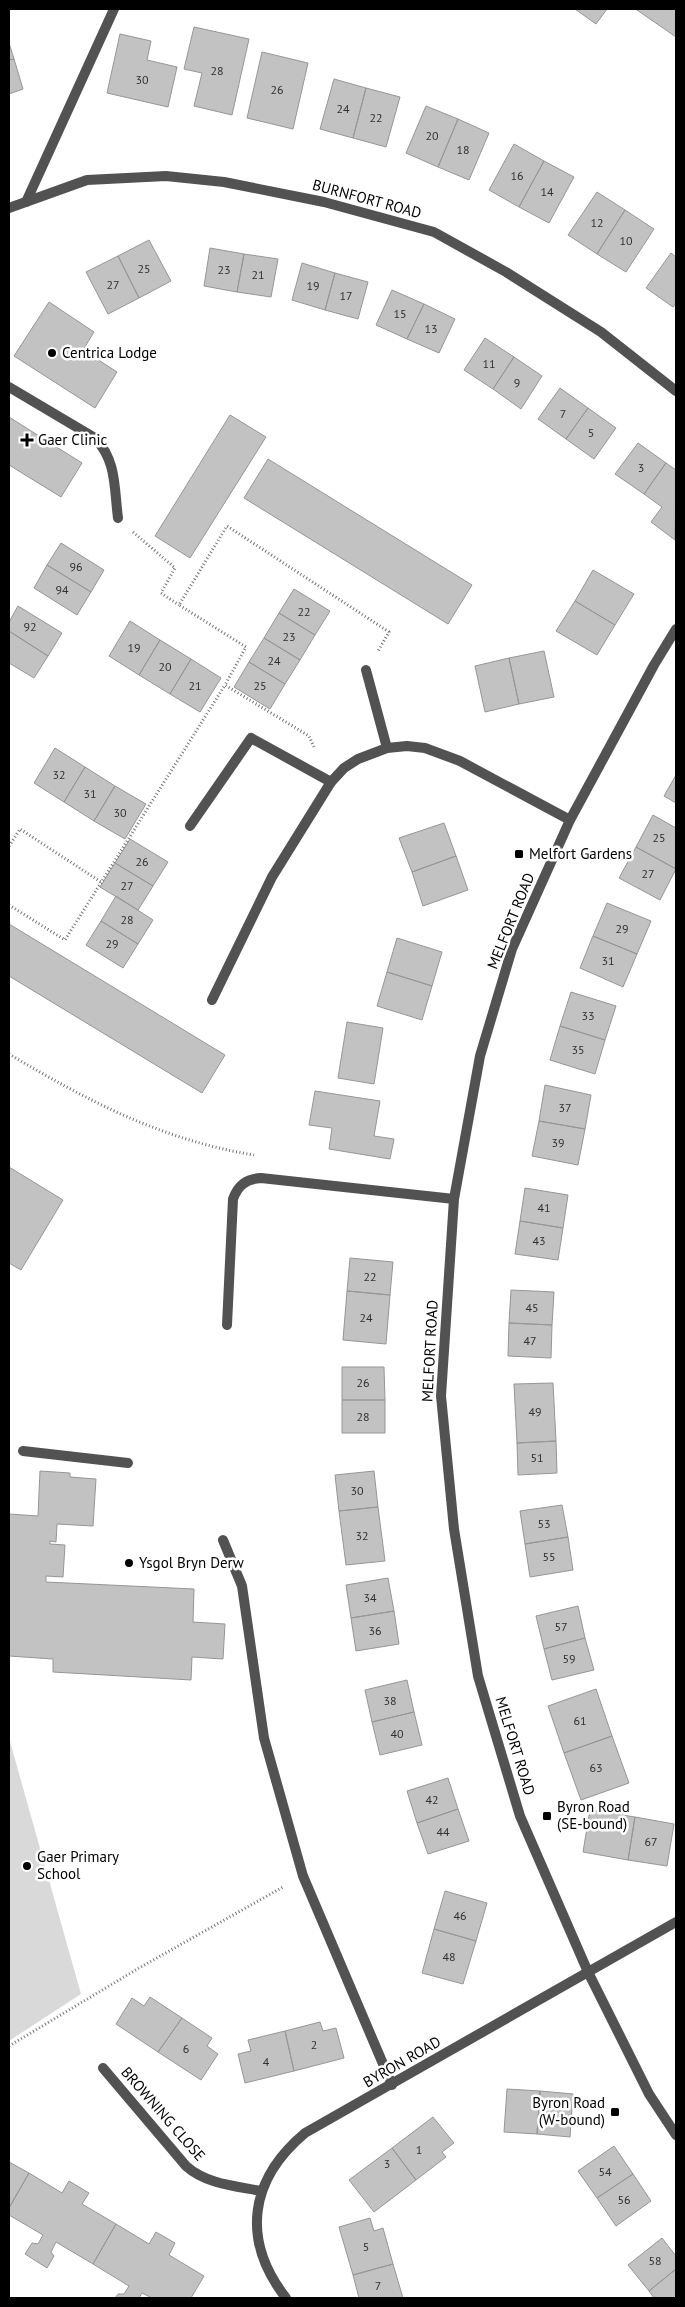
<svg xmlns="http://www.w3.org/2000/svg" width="685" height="2307" font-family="'PT Sans',sans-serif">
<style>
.green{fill:#d9d9d9}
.building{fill:#c2c2c2;stroke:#969696}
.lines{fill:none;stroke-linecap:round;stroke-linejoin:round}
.path{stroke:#747474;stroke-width:3;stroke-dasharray:1 2.5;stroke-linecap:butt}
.lane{stroke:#525252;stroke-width:10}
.street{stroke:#525252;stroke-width:10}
.poi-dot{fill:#000;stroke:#fff;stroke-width:2}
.labels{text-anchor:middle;stroke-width:5;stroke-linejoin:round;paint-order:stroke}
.number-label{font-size:12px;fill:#303030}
.street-label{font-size:15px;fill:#000;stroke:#fff}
.poi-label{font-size:15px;fill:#000;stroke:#fff;text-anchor:start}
</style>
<rect width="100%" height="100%" fill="#fff"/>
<!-- green -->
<path class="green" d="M9,1738L81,1994L9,2041Z"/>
<!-- building -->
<path class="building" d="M575,9H607L596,24Z
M638,9H676V37L637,10Z
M194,27L249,39L232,115L194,106L202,73L184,69Z
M120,34L151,41L147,60L177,67L168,107L107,93Z
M9,43L14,59L9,60Z
M262,52L308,63L293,129L247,118Z
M14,59L23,89L9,94V60Z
M334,79L366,88L353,138L320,129Z
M366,88L400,97L386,147L353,138Z
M426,106L458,119L438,167L406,153Z
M458,119L489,133L469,180L438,167Z
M514,144L544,161L519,207L489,190Z
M544,161L574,177L549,223L519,207Z
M597,192L625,210L597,254L568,235Z
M625,210L654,229L626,272L597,254Z
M149,240L171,281L139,298L118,256Z
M210,248L244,254L237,292L204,286Z
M671,253L676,257V303L673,307L646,288Z
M244,254L278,259L271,297L237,292Z
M118,256L139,298L108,314L86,272Z
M302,263L335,273L325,310L292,300Z
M335,273L368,282L358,319L325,310Z
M392,290L424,304L407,339L376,325Z
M49,302L94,332L83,350L117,372L95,408L14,356Z
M424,304L455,319L439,353L407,339Z
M485,338L514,357L493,389L464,370Z
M514,357L542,376L521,409L493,389Z
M560,388L588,408L566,439L538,419Z
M588,408L616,428L594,459L566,439Z
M230,415L266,437L190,558L155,536Z
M9,417L82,463L61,497L9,465Z
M638,443L666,463L644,494L615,474Z
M268,459L472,585L448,624L244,498Z
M666,463L676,470L675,540L651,522L662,507L644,494Z
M61,543L104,570L91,592L47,565Z
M47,565L91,592L77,615L34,588Z
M593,570L634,594L615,625L575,601Z
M294,589L330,611L315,635L279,613Z
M575,601L615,625L597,655L556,631Z
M18,606L62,633L48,656L9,631V622Z
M279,613L315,635L300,660L264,638Z
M130,621L160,640L139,675L109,656Z
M9,631L48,656L34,678L9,663Z
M264,638L300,660L285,684L249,662Z
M160,640L191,659L170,694L139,675Z
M544,651L554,697L519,704L509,658Z
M509,658L519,704L485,712L475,666Z
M191,659L221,678L200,712L170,694Z
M249,662L285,684L270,709L234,687Z
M55,748L85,767L64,802L34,783Z
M85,767L115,786L94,821L64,802Z
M676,775V803L664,796Z
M115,786L146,804L125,839L94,821Z
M653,815L676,828V869L636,847Z
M444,823L456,856L412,872L399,838Z
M130,839L168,862L153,886L115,863Z
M636,847L676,869L660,900L619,878Z
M456,856L468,890L423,906L412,872Z
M115,863L153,886L138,910L100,887Z
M116,896L153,920L138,944L101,921Z
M607,903L651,921L637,954L593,936Z
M101,921L138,944L123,968L86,945Z
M9,924L225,1055L202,1093L9,976Z
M593,936L637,954L623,987L580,968Z
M397,938L442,952L432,986L387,972Z
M387,972L432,986L422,1020L377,1006Z
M571,992L616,1006L605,1040L560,1026Z
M347,1022L383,1028L374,1084L338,1078Z
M560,1026L605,1040L595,1074L550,1060Z
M545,1085L591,1095L585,1129L539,1121Z
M315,1091L380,1101L374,1136L394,1139L390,1159L329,1149L332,1128L309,1125Z
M539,1121L585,1129L578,1165L532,1156Z
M9,1167L63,1200L21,1270L9,1263Z
M525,1188L568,1195L563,1228L520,1221Z
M520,1221L563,1228L558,1260L515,1254Z
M350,1258L393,1262L390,1295L347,1291Z
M511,1290L554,1292L552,1325L509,1323Z
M347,1291L390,1295L386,1344L343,1340Z
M509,1323L552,1325L551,1358L508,1356Z
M342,1367H384L385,1400H342Z
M553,1383L556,1441L517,1443L514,1384Z
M342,1400H385V1433H342Z
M556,1441L557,1473L518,1475L517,1443Z
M40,1471L70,1473V1477L96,1479L93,1526L57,1524L56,1542L50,1541V1544L65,1545L63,1577L46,1576V1582L194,1589L193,1622L225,1624L223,1659L192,1657L191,1680L53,1672V1659L9,1656V1514L38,1516Z
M374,1471L378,1507L339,1511L335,1475Z
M562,1505L568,1537L525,1544L520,1511Z
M378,1507L385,1561L346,1565L339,1511Z
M568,1537L573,1570L530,1577L525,1544Z
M388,1578L394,1611L351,1618L346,1585Z
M578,1606L585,1638L544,1649L536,1616Z
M394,1611L399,1644L356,1651L351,1618Z
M585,1638L594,1670L552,1680L544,1649Z
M407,1680L414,1712L372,1722L365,1690Z
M596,1689L612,1736L564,1753L548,1706Z
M414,1712L422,1745L380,1755L372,1722Z
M612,1736L629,1783L581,1800L564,1753Z
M448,1778L458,1809L417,1823L407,1791Z
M458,1809L469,1841L428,1854L417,1823Z
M590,1810L635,1817L628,1860L583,1852Z
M635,1817L674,1824L667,1866L628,1860Z
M445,1891L487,1903L476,1941L434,1929Z
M434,1929L476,1941L463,1984L422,1973Z
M150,1997L182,2018L158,2052L116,2024L132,1998L144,2006Z
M182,2018L212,2038L207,2046L218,2054L201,2080L158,2052Z
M320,2022L323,2031L336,2028L344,2058L294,2071L285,2031Z
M285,2031L294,2071L245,2083L238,2054L251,2051L248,2040Z
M507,2089L540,2091L537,2134L504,2132Z
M540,2091L573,2094L570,2137L537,2134Z
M433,2117L454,2143L442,2152L446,2157L416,2180L392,2148Z
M614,2146L633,2174L597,2198L578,2171Z
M392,2148L416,2180L374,2212L349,2180Z
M9,2162L29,2173L9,2208Z
M29,2173L62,2193L69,2181L89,2193L82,2204L116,2224L93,2264L56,2242L51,2252L54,2256L47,2268L25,2254L32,2243L38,2244L43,2235L9,2215V2208Z
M633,2174L651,2201L616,2226L597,2198Z
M370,2218L374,2231L383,2228L393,2264L353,2275L339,2227Z
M116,2224L149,2244L156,2232L175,2243L169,2255L204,2276L191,2298H152L142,2293L139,2298H115L118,2294H124L129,2286L93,2264Z
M662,2238L676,2256V2269L649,2291L628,2265Z
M393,2264L403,2298H359L353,2275Z
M676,2269V2298H654L649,2291Z"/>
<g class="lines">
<!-- path -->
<path class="path" d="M133,532L175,568L161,593L179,605
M314,747L309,736L225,685L246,647L179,605L227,526L389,632L378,651
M9,846L20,829L101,882
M9,905L65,940L225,685
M9,1054C88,1101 162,1140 254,1155
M9,2046L139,1968L283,1887"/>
<!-- lane -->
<path class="lane" d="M26,202L114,9
M9,387L95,438C117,461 114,488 118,518
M366,670L387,748
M190,826L251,738L331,782
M227,1325L233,1199C238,1185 246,1179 261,1178L454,1199
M23,1451L128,1463
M223,1540L242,1586L264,1738L303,1876L392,2085"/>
<!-- street -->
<path class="street" d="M9,208L87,180L166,176L224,182L324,202L434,232L506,272L601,332L676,391
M676,629L654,665L570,820L512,949L480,1056L454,1199L441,1396L454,1529L478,1676L520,1816L588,1972L649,2094L676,2135
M212,1000L272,877L331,782L344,768L358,759L387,748L407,746L425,748L460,761L570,820
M103,2068L186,2166C206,2184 235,2186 261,2191
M286,2298C241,2240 249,2180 305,2133L676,1922"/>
</g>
<!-- markers -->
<g class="poi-dot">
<circle cx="52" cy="353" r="5"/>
<path d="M24.5 432.5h5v5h5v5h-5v5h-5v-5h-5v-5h5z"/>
<rect x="514" y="849" width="10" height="10" rx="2.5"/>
<circle cx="129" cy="1563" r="5"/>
<rect x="542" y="1811" width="10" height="10" rx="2.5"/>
<circle cx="27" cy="1866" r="5"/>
<rect x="610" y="2107" width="10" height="10" rx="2.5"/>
</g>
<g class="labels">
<!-- number labels -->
<g class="number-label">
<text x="217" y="75">28</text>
<text x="142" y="84">30</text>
<text x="277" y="94">26</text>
<text x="343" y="113">24</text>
<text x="376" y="122">22</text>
<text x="432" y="140">20</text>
<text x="463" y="154">18</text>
<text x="517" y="180">16</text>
<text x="547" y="196">14</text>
<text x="597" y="227">12</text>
<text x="626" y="245">10</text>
<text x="144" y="273">25</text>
<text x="224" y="274">23</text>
<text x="258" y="279">21</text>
<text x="113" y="289">27</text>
<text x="313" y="290">19</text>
<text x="346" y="300">17</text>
<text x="400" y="318">15</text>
<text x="431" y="333">13</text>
<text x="489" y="368">11</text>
<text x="517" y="387">9</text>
<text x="563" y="418">7</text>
<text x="591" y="437">5</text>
<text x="641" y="472">3</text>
<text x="76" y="571">96</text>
<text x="62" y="594">94</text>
<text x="304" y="616">22</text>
<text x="30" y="631">92</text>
<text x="289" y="641">23</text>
<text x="134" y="652">19</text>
<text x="274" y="665">24</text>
<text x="165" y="671">20</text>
<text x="195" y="690">21</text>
<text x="260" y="690">25</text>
<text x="59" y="779">32</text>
<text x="90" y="798">31</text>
<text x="120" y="817">30</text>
<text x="659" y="842">25</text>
<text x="142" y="866">26</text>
<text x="648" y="878">27</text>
<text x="127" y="890">27</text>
<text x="127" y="924">28</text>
<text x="622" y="933">29</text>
<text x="112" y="948">29</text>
<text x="608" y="965">31</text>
<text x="588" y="1020">33</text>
<text x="578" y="1054">35</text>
<text x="565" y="1112">37</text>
<text x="558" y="1147">39</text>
<text x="544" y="1212">41</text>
<text x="539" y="1245">43</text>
<text x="370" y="1281">22</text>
<text x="532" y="1312">45</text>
<text x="366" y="1322">24</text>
<text x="530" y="1345">47</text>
<text x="363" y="1387">26</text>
<text x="535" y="1416">49</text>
<text x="363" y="1421">28</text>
<text x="537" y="1462">51</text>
<text x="357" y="1495">30</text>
<text x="544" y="1528">53</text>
<text x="362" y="1540">32</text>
<text x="549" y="1561">55</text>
<text x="370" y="1602">34</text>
<text x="561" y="1631">57</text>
<text x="375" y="1635">36</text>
<text x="569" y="1663">59</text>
<text x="390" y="1705">38</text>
<text x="580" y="1725">61</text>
<text x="397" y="1738">40</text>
<text x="596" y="1772">63</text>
<text x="432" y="1804">42</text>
<text x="443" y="1836">44</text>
<text x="651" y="1846">67</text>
<text x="460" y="1920">46</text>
<text x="449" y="1961">48</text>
<text x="314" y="2049">2</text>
<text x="186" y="2053">6</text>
<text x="266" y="2066">4</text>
<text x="419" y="2154">1</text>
<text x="387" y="2168">3</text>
<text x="605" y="2176">54</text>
<text x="624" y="2204">56</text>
<text x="366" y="2251">5</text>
<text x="655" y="2265">58</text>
<text x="378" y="2290">7</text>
</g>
<!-- street labels -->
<g class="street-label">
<text transform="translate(367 199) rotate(15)" y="5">BURNFORT ROAD</text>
<text transform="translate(511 921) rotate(-68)" y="5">MELFORT ROAD</text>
<text transform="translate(430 1351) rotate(-87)" y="5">MELFORT ROAD</text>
<text transform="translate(515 1746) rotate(73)" y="5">MELFORT ROAD</text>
<text transform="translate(402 2062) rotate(-30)" y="5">BYRON ROAD</text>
<text transform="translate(163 2114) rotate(49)" y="5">BROWNING CLOSE</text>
</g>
<!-- poi labels -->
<g class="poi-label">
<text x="62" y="358">Centrica Lodge</text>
<text x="38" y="445">Gaer Clinic</text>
<text x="529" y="859">Melfort Gardens</text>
<text x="139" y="1568">Ysgol Bryn Derw</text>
<text x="557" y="1812">Byron Road<tspan x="557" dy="17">(SE-bound)</tspan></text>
<text x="37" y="1862">Gaer Primary<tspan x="37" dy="17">School</tspan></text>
<text x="605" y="2108" text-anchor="end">Byron Road<tspan x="605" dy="17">(W-bound)</tspan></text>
</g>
</g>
<!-- border -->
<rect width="685" height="2307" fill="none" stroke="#000000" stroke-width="20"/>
</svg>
